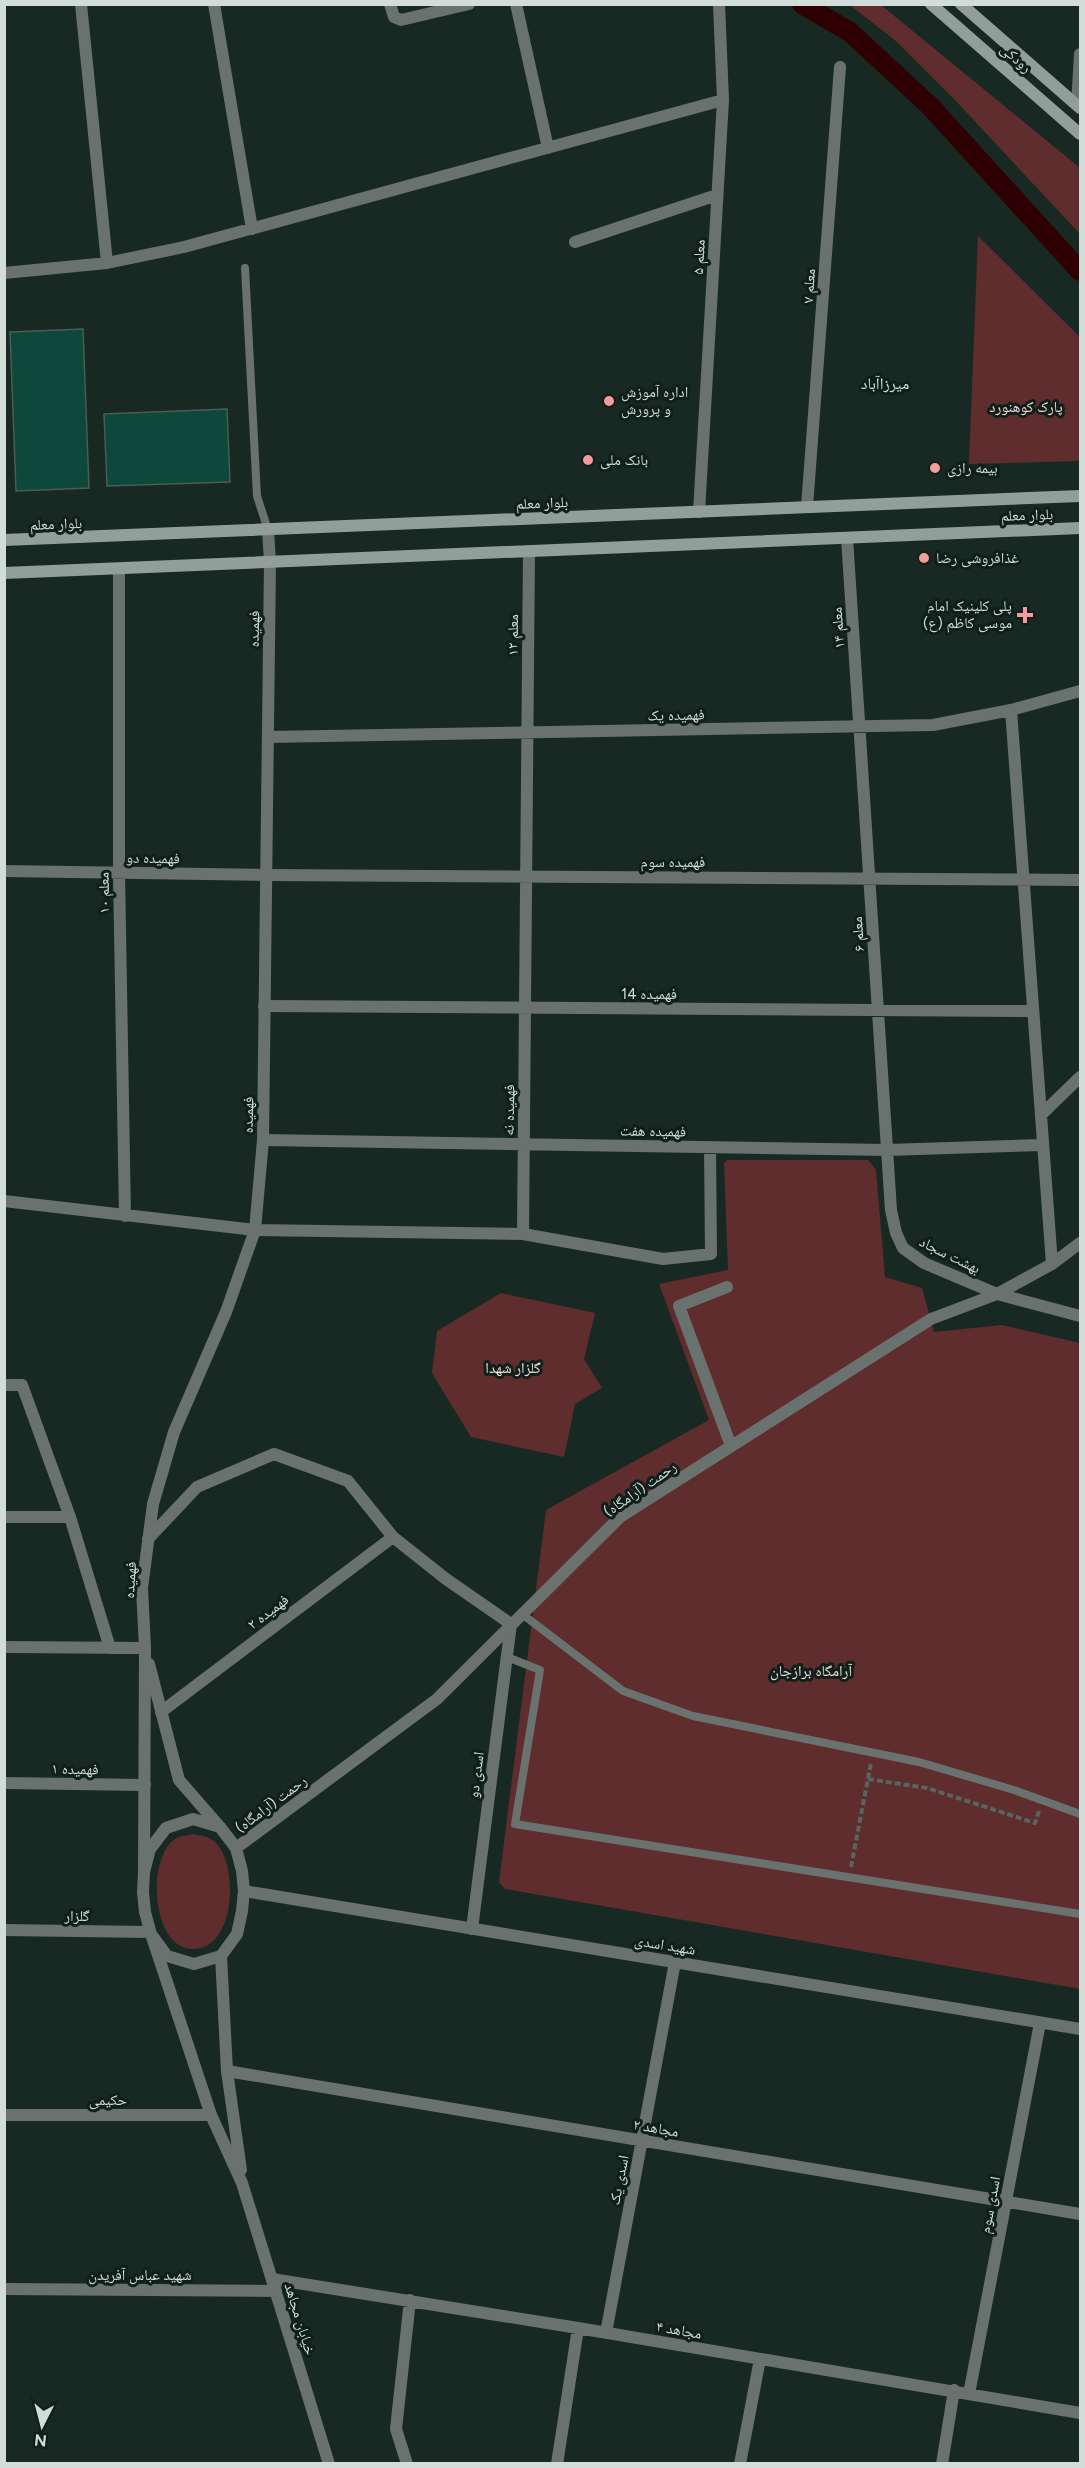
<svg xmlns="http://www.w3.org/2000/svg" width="1085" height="2468" font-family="Figtree,'Noto Naskh Arabic',sans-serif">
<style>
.green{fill:#5f2d2d}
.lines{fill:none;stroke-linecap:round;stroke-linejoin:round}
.canal{stroke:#2f0003;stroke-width:20}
.building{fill:#0d483a;stroke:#4a5c56;stroke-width:1.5}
.path{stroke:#576661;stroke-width:4;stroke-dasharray:6 3;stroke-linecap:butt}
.service{stroke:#6a726f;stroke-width:8}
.minor{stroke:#6a726f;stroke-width:12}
.tertiary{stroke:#6a726f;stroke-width:12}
.secondary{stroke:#919e9a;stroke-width:12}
.poi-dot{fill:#f59b99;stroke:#0f1f1a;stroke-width:2}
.labels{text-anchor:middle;stroke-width:6;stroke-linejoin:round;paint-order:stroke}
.street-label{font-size:15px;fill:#d2ddd9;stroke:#0f1f1a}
.poi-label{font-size:15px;fill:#d2ddd9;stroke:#0f1f1a;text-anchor:start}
.park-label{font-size:15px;fill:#f5dcdb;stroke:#0f1f1a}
.neighbourhood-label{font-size:16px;fill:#cbe0d9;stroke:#0f1f1a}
</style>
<rect width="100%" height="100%" fill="#182923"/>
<!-- green -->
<path class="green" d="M850,5H881L1080,168V234L954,99L897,42Z
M978,236L1080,337V461L969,464Z
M727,1160H868L876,1170L885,1277L922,1288L934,1332L1002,1325L1080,1343V1989L505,1889L499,1882L546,1510L709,1420L659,1284L728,1270L724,1163Z
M501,1293L595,1313L584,1359L602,1388L575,1404L564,1457L471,1437L432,1373L437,1331Z
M193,1834C198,1835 206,1836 211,1839C240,1857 237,1949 194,1949C151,1950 146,1858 175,1839C180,1836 188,1835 193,1834Z"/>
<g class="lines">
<!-- canal -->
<path class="canal" d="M802,4L850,32L930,106L1080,271"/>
</g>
<!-- building -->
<path class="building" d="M83,329L89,488L16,491L10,332Z
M227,409L230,482L107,486L104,414Z"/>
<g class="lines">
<!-- path -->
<path class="path" d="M868,1779L927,1788L1035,1823L1039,1811
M851,1867L871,1763"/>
<!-- service -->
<path class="service" d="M245,268L257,496L268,530
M522,1614L623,1691L693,1716L919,1762L1014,1790L1080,1814
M507,1657L540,1670L515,1824L1080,1914"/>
<!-- minor -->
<path class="minor" d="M81,4L107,263
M214,4L252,229
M390,4L394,17L401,20L469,4
M516,4L548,148
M1077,105L1080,54
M575,242L717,195
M4,273L107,263L184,247L723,100
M807,507L840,67
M699,512L723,100L719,4
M847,538L891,1210L896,1233L903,1248L924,1263L997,1294L1080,1316
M119,569V873L125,1216
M1011,710L1052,1264
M268,737L933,725L1011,710L1080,691
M4,871L266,875L1080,880
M264,1006L1033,1011
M1041,1115L1080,1077
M263,1140L887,1150L1043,1145
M4,1201L255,1230L523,1234L529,551
M523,1234L663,1259L711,1254L710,1147
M727,1287L679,1306L731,1446
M4,1385H22L70,1517L110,1648
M4,1517H70
M148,1539L197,1487L274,1454L348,1481L393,1537L446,1579L511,1624L472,1929
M4,1647L145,1648
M161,1712L393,1537
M4,1783L145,1785
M227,2071L1080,2214
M4,2115H211
M272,2279L578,2328L1080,2413
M4,2289L276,2291
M606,2333L675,1962
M969,2394L1040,2023
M407,2464L396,2429L410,2300
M557,2464L578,2328
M740,2464L760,2359
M942,2464L954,2390"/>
<!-- tertiary -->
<path class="tertiary" d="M149,1664L179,1780L219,1826
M193,1819L220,1827L236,1848L242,1871L244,1891L242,1911L237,1934L221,1956L194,1964L167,1956L151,1934L145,1912L143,1892L144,1872L150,1849L166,1828Z
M236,1848L437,1699L620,1517L931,1319L997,1294L1052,1264L1080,1243
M144,1872L145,1648L142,1588L153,1504L174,1432L226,1312L255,1230L263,1140L270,562L268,530
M244,1891L1080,2029
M4,1930L150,1932
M151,1934L211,2115L242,2183L329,2464
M221,1956L227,2071L241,2170"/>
<!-- secondary -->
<path class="secondary" d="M931,4L1080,134
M961,4L1080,108
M4,540L1080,496
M4,573L1080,528"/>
</g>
<!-- markers -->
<g class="poi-dot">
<circle cx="609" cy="401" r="6"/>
<circle cx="588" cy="460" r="6"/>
<circle cx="935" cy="468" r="6"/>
<circle cx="924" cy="558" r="6"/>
<path d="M1022 606h6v6h6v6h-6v6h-6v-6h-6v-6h6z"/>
</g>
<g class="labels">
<!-- street labels -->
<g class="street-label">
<text transform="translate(1016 58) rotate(41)" y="5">رودکی</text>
<text transform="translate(699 257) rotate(-87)" y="5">معلم ۵</text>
<text transform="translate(809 286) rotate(-86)" y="5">معلم ۷</text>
<text transform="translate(542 503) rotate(-2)" y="5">بلوار معلم</text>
<text transform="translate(1027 515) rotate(-2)" y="5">بلوار معلم</text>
<text transform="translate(56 524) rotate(-2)" y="5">بلوار معلم</text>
<text transform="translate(838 628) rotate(-94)" y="5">معلم ۱۴</text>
<text transform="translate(254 629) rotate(-89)" y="5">فهمیده</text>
<text transform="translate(513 635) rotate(-90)" y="5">معلم ۱۲</text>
<text transform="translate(676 715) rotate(-1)" y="5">فهمیده یک</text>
<text transform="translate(153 858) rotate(1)" y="5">فهمیده دو</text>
<text x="673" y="867">فهمیده سوم</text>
<text transform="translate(104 893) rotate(-91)" y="5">معلم ۱۰</text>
<text transform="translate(858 934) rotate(-94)" y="5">معلم ۶</text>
<text x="649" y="999">فهمیده 14</text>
<text transform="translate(509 1110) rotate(-89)" y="5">فهمیده نه</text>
<text transform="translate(248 1115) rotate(-89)" y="5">فهمیده</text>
<text transform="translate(653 1131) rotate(1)" y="5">فهمیده هفت</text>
<text transform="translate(950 1255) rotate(26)" y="5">بهشت سجاد</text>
<text transform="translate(640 1489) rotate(-35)" y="5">رحمت (آرامگاه)</text>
<text transform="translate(130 1580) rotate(-86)" y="5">فهمیده</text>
<text transform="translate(268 1612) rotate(-37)" y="5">فهمیده ۲</text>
<text transform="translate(75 1769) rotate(1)" y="5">فهمیده ۱</text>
<text transform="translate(476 1775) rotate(-83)" y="5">اسدی دو</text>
<text transform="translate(271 1804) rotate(-37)" y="5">رحمت (آرامگاه)</text>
<text transform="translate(77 1916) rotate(1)" y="5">گلزار</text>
<text transform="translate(665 1945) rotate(9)" y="5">شهید اسدی</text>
<text x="108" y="2105">حکیمی</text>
<text transform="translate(656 2128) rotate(10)" y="5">مجاهد ۲</text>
<text transform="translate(619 2180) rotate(-79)" y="5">اسدی یک</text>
<text transform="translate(990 2205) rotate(-79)" y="5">اسدی سوم</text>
<text x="140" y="2280">شهید عباس آفریدن</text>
<text transform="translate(300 2319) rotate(73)" y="5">خیابان مجاهد</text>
<text transform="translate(679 2330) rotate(10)" y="5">مجاهد ۴</text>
</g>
<!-- poi labels -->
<g class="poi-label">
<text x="621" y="397">اداره آموزش<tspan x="621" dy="17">و پرورش</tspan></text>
<text x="600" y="465">بانک ملی</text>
<text x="947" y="473">بیمه رازی</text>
<text x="936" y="563">غذافروشی رضا</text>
<text x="1012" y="611" text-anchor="end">پلی کلینیک امام<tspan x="1012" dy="17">موسی کاظم (ع)</tspan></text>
</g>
<!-- park labels -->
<g class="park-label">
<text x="1026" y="412">پارک کوهنورد</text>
<text x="513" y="1373">گلزار شهدا</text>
<text x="811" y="1676">آرامگاه برازجان</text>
</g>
<!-- neighbourhood labels -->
<g class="neighbourhood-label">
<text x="885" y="389">میرزاآباد</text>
</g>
</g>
<!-- border -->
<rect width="1085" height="2468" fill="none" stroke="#d2ddd9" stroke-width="12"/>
<!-- north arrow -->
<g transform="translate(42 2426) rotate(186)" stroke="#0f1f1a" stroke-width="4.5" paint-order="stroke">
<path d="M0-4.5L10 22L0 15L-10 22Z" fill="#d2ddd9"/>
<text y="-9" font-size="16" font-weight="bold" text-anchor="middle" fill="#d2ddd9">N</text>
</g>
</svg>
